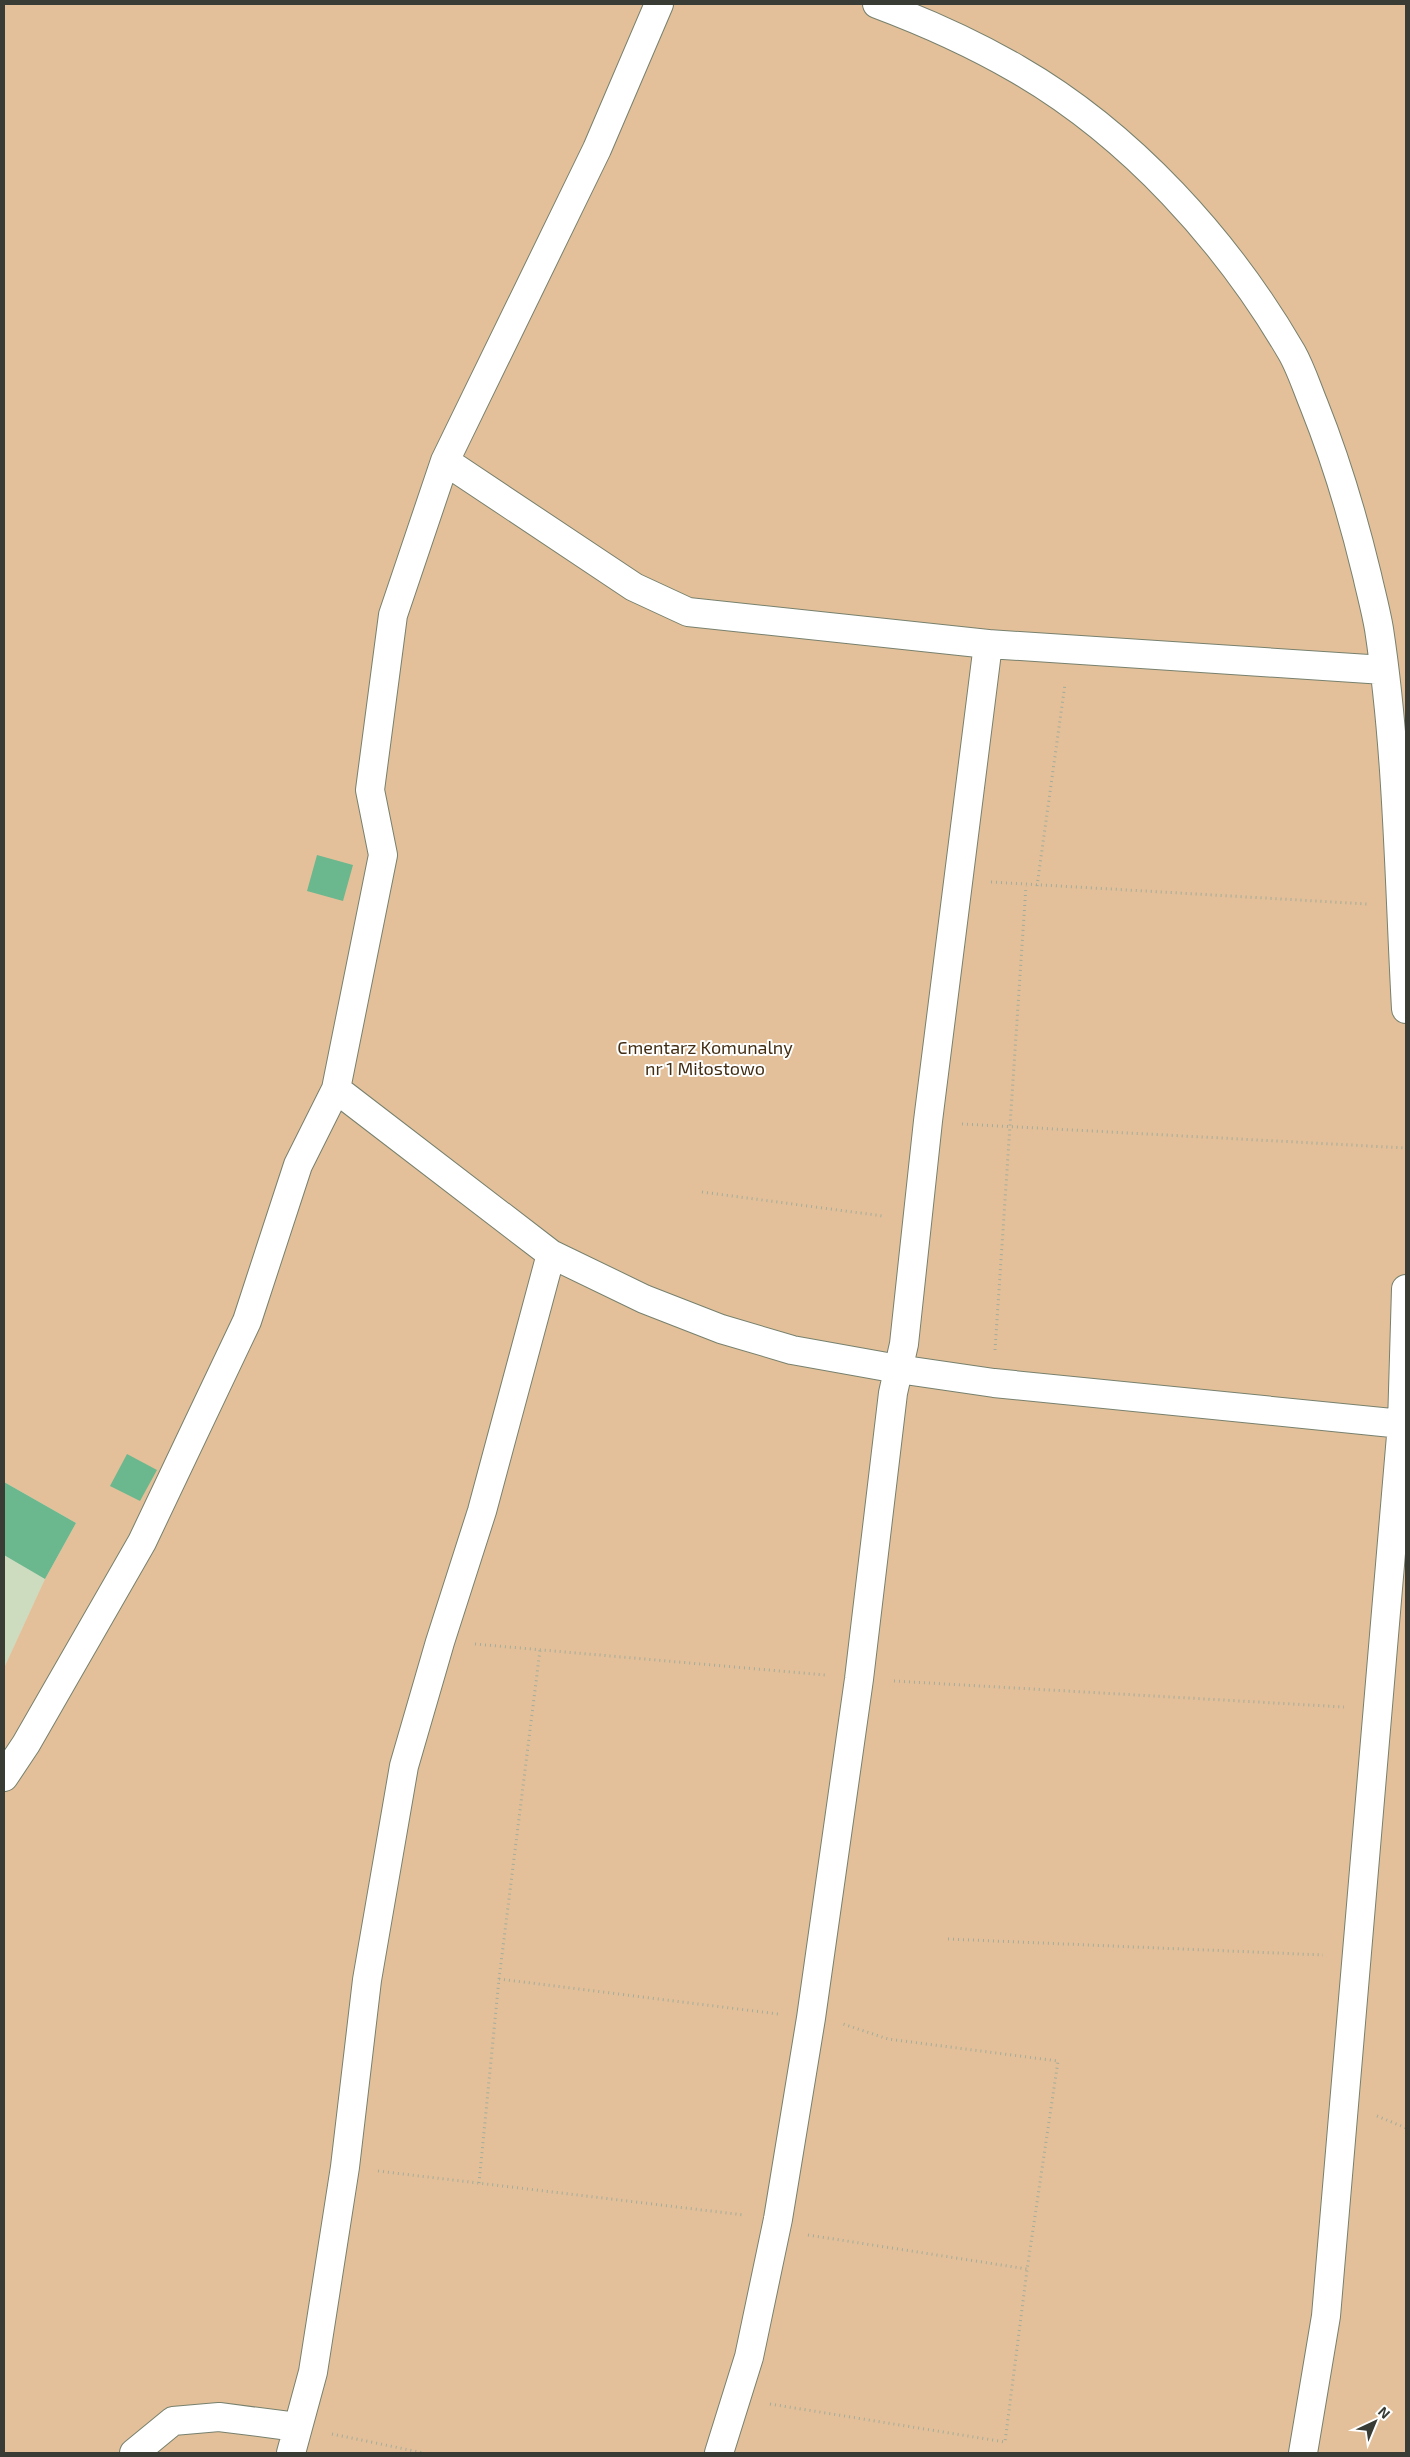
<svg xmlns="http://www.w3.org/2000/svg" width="1410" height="2457" font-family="'Exo 2',sans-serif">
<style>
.built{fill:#cddbbf}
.green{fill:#e3c099}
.building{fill:#6bb78e}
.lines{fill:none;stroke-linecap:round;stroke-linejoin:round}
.street-casing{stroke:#77806d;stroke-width:30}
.path{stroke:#a3ac9b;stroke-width:3;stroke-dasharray:1 4;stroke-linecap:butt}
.street{stroke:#fff;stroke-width:28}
.labels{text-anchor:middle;stroke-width:4;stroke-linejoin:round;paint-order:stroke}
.park-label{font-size:18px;fill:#422d12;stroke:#fff}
</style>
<rect width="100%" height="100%" fill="#d9e4cf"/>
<!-- built -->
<path class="built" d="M4,1482L76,1523L45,1579L4,1668Z"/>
<!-- green -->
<path class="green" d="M4,4H1406V2453H4V1668L45,1579L76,1523L4,1482Z"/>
<!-- building -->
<path class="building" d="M317,855L353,865L343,901L307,891Z
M127,1454L157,1470L140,1501L110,1486Z
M4,1482L76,1523L45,1579L4,1555Z"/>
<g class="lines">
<!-- street casing -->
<g class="street-casing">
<path id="street" d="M877,4C925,22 972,43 1017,69C1130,134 1227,241 1292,353C1301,369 1307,388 1314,405C1336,460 1353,517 1367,575C1371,593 1376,611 1379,629C1398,754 1399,883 1406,1009
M445,461L634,587L688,612L988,644L1384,670
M551,1254L644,1299L721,1329L792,1350L898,1369L994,1383L1402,1424
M4,1777L26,1744L142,1542L247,1321L298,1165L336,1089L383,855L370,790L393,615L445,461L597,149L659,4
M134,2453L173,2421L219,2417L297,2427
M291,2453L313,2372L345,2167L367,1980L404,1766L440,1642L482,1511L551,1254L336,1089
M719,2453L749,2357L778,2219L811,2018L859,1679L893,1393L904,1344L928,1121L988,644
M1303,2453L1326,2316L1402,1424L1406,1289"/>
</g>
<!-- path -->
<path class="path" d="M991,882L1367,904
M1037,886L1065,684
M962,1124L1406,1148
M702,1192L883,1216
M995,1350L1026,886
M475,1644L825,1675
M894,1681L1344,1707
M948,1939L1323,1955
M499,1979L778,2014
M1377,2116L1406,2128
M378,2171L744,2215
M479,2183L499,1979L540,1650
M808,2235L1027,2269
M770,2404L1005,2442L1027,2270L1058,2061L888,2039L843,2024
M332,2434L424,2453"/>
<!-- street -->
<use href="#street" class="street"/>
</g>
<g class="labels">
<!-- park labels -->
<g class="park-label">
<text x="705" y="1054">Cmentarz Komunalny<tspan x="705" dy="21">nr 1 Miłostowo</tspan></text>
</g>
</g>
<!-- border -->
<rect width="1410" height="2457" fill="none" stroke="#383c34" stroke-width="10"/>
<!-- north arrow -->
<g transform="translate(1375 2422) rotate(44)" stroke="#ffffff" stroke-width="4" paint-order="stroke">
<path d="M0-4L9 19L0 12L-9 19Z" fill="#383c34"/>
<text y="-8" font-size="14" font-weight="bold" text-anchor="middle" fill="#383c34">N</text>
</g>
</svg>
